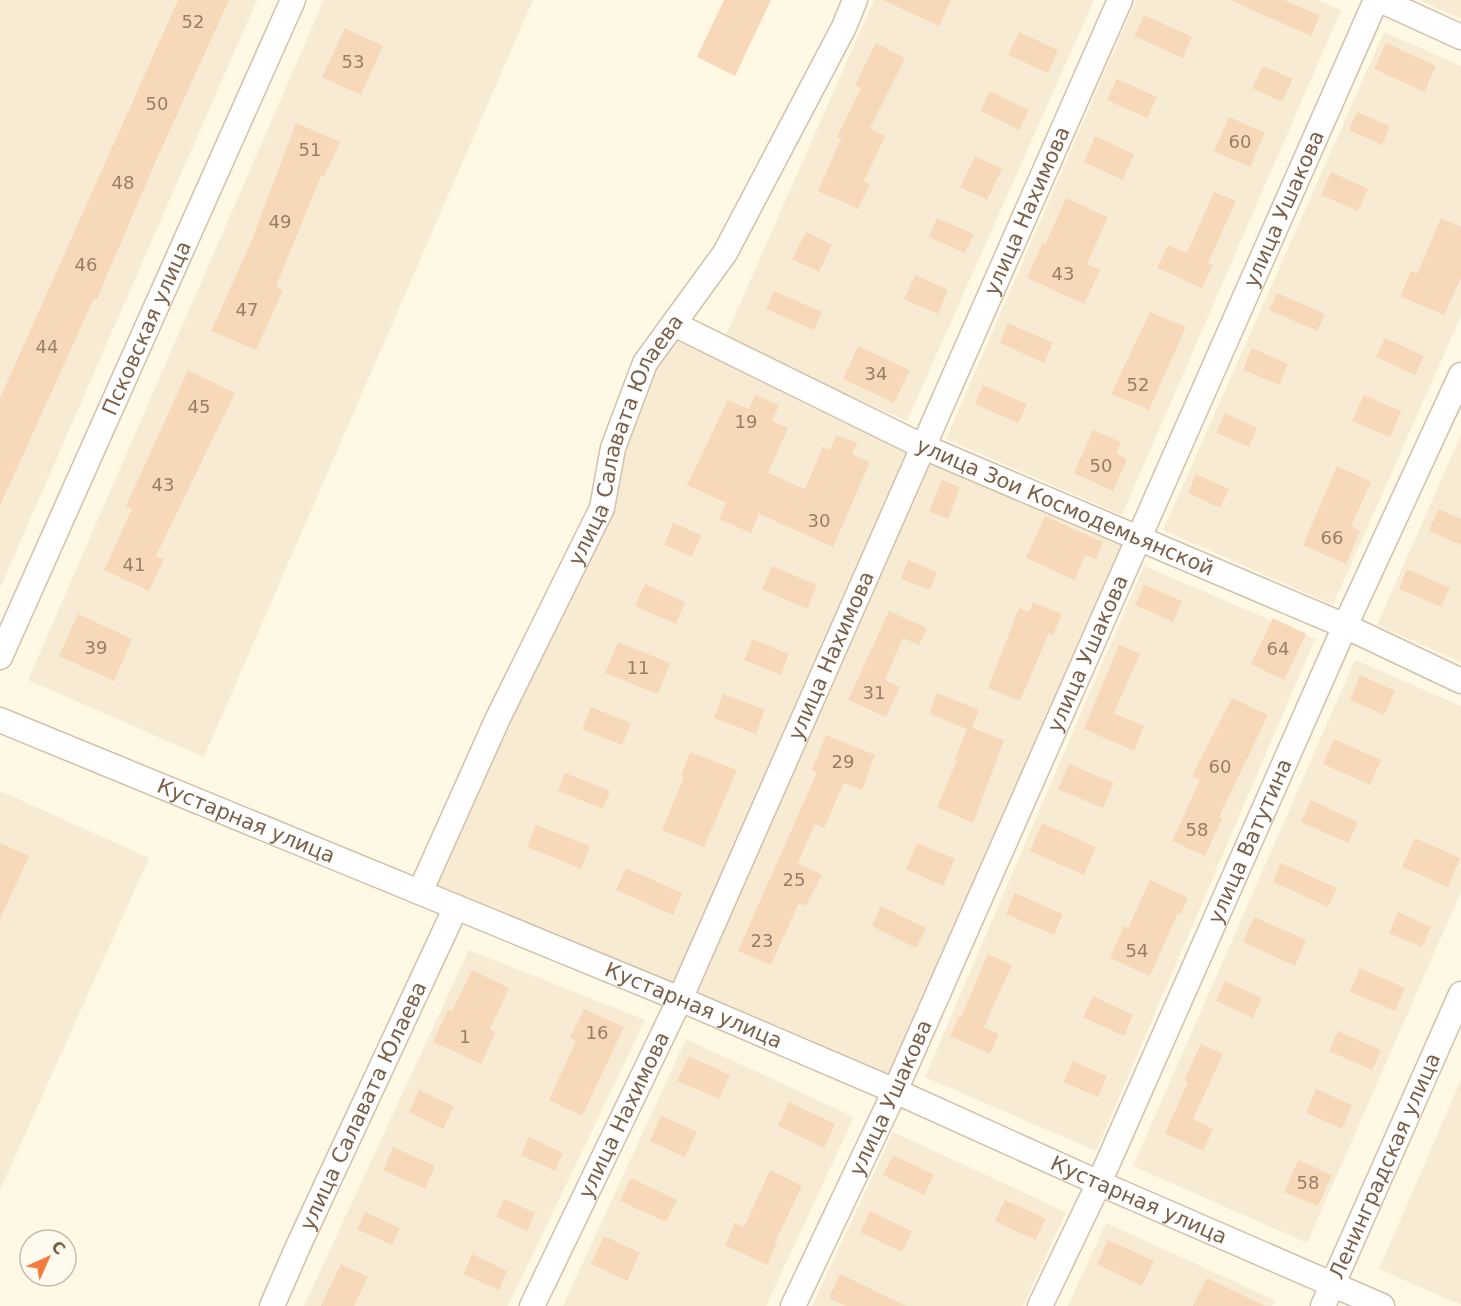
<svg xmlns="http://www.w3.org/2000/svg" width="1461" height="1306" font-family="'DejaVu Sans',sans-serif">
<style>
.residential{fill:#f7ebd3}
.building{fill:#f7d9ba}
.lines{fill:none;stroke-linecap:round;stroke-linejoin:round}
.minor-casing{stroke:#d2c0a9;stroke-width:27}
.minor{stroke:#fff;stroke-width:24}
.labels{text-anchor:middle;stroke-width:4.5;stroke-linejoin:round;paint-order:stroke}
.number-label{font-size:18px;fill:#9a7e64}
.street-label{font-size:21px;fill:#7b5f47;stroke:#fffaee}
</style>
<rect width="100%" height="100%" fill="#fff8e5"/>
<!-- residential -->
<path class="residential" d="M0,0H257L0,588Z
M324,0H533L204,757L28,680Z
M874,0H1094L907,421L724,340Z
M1136,0H1317L1341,10L1122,515L946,439Z
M1419,0H1461V19Z
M1384,32L1461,66V316L1333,605L1163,530Z
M675,329L919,448L678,992L426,890L607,508L649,363Z
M1461,435V662L1377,625Z
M926,451L1131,539L893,1085L687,995Z
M1144,566L1315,639L1096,1151L925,1077Z
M1355,660L1461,706V892L1307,1243L1133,1166Z
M0,791L149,858L0,1190Z
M469,950L645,1020L508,1306H304Z
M686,1039L854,1117L766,1306H563Z
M1461,1080V1305L1379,1269Z
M893,1132L1066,1212L1023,1306H812Z
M1106,1223L1275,1300L1272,1306H1068Z"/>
<!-- building -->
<path class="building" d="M178,0H229L154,165L97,299L94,298L0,506V398Z
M724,0H771L735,76L697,57Z
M883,0H951L939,26Z
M1230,0H1284L1320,16L1311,36Z
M1144,15L1192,37L1183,58L1134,36Z
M345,28L383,46L361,95L322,77Z
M1019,32L1058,50L1048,73L1008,55Z
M876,43L905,58L870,128L885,136L864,181L870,184L858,209L818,191L841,139L837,137L861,88L855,85Z
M1386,43L1436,66L1424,92L1374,69Z
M1263,66L1293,79L1282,102L1252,88Z
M1117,79L1157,97L1147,118L1107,100Z
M990,91L1029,110L1019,130L980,111Z
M1357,112L1390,126L1382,145L1349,130Z
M1229,117L1265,133L1250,167L1214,151Z
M296,123L340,142L324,177L321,176L276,286L283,290L256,350L211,331L251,242Z
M1095,136L1134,154L1123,180L1084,162Z
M975,156L1002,169L987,200L960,187Z
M1331,172L1368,189L1358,211L1321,195Z
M1214,192L1236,201L1208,263L1213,265L1202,288L1157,268L1168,245L1187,253Z
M1066,198L1108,217L1087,264L1100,270L1084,304L1027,278L1042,244L1045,245Z
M937,218L974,234L965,253L929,237Z
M1441,218L1461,227V278L1444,315L1400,296L1411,271L1417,274Z
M806,232L832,245L819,272L792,259Z
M915,275L948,290L938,314L904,299Z
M774,291L822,312L814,330L766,309Z
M1277,293L1325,314L1317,331L1269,310Z
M1150,312L1186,327L1149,410L1111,394Z
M1008,323L1053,343L1044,363L1000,343Z
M1385,338L1424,356L1415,375L1376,357Z
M858,346L910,370L894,403L843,379Z
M1252,348L1288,364L1279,385L1243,370Z
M188,370L235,393L156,556L164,559L149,591L104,570L132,509L126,506Z
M983,385L1027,404L1018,423L975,404Z
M755,395L779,405L772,421L788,428L768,473L805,489L823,447L830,450L836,435L857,443L852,454L870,462L833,547L759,514L751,533L719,519L726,503L687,485L728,400L749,409Z
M1364,395L1401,411L1390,437L1352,421Z
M1225,413L1257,428L1249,447L1216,433Z
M1093,430L1121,442L1116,453L1127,459L1113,491L1074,473Z
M1337,466L1371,482L1351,526L1360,531L1346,564L1303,545Z
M1196,474L1229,489L1220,508L1188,493Z
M942,480L960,487L948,519L929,511Z
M1438,509L1461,519V545L1429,531Z
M1045,516L1103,542L1096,559L1085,555L1075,580L1026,558Z
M673,523L701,535L692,557L664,545Z
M908,560L937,572L930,590L901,579Z
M772,566L817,585L807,609L762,589Z
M1407,569L1450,588L1441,607L1399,589Z
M645,584L685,602L676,624L635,606Z
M1144,585L1182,601L1173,622L1135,605Z
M1033,602L1062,614L1053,635L1049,633L1020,701L988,688L1019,608L1029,612Z
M889,611L927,628L919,645L903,638L885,680L900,687L886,717L848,700Z
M78,614L132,639L114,681L59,656Z
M1273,618L1306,634L1284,680L1251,664Z
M753,639L789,654L781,675L744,660Z
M618,642L670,663L658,694L605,673Z
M1119,645L1140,654L1114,713L1144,726L1134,751L1084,729Z
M1360,675L1395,691L1384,715L1350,700Z
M937,693L979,710L972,728L1004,740L973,823L937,807L957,760L955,759L967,729L929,714Z
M723,694L765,710L756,734L714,718Z
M1232,698L1268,715L1219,817L1222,819L1205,856L1172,841L1200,780L1192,776Z
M591,707L631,723L622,745L582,729Z
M826,735L875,755L862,790L844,783L824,828L815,824L798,863L822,875L806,906L799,903L771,965L738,951L817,772L812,770Z
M1334,739L1381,760L1370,785L1323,764Z
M690,752L737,770L704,847L662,830L684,777L681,776Z
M1069,764L1114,783L1103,808L1058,789Z
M565,773L610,791L603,809L558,791Z
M1311,800L1358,822L1348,843L1301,822Z
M1042,823L1096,847L1084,875L1030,851Z
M536,825L590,846L581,869L527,847Z
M1415,838L1460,858L1448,887L1402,867Z
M0,843L29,856L0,919Z
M917,843L955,859L943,886L906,869Z
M1281,863L1337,888L1328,907L1273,882Z
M626,868L682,893L673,915L616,890Z
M1150,880L1188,898L1181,914L1178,913L1150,976L1110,958L1124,926L1128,928Z
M1015,893L1063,914L1054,935L1006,914Z
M881,906L926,928L916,948L872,926Z
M1398,912L1431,927L1422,947L1389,933Z
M1254,917L1306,940L1295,966L1243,942Z
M988,954L1012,965L984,1027L999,1034L990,1054L950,1036L959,1016L961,1017Z
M1360,968L1405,988L1395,1011L1350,992Z
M472,970L509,988L490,1029L496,1032L481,1064L433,1042L448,1010L452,1011Z
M1225,981L1262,998L1253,1018L1216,1001Z
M1093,996L1133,1015L1124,1036L1083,1017Z
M584,1009L624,1027L582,1116L549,1100L576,1041L570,1038Z
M1338,1031L1381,1050L1372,1070L1329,1051Z
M1201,1044L1223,1054L1193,1119L1213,1129L1203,1151L1165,1133L1188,1082L1184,1080Z
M689,1056L730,1075L719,1099L677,1081Z
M1073,1061L1107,1076L1098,1097L1063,1082Z
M1316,1089L1352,1105L1342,1129L1306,1113Z
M419,1090L454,1106L443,1129L409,1112Z
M789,1102L835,1124L824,1148L778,1126Z
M661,1116L697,1132L685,1157L650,1141Z
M529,1137L563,1153L555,1171L521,1155Z
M393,1147L435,1166L425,1189L383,1170Z
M893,1155L934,1175L924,1195L883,1175Z
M1298,1160L1332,1175L1318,1206L1284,1192Z
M770,1170L802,1186L775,1242L777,1243L767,1265L725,1245L735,1223L744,1227Z
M631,1178L677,1200L666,1222L620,1201Z
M504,1199L535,1213L527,1231L496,1217Z
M1005,1200L1046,1219L1035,1240L995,1221Z
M870,1211L912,1231L902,1252L860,1232Z
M365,1212L400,1228L392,1245L357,1229Z
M604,1236L640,1253L627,1281L591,1264Z
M1108,1240L1154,1261L1142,1286L1097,1264Z
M472,1254L507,1271L499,1290L463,1274Z
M341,1264L368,1277L354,1306H321Z
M840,1274L906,1306H846L829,1298Z
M1207,1278L1265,1306H1193Z"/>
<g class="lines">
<!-- minor casing -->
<g class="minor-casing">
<g id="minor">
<path d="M1380,0L1461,37"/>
<path id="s1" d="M674,324L924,447L1345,626L1461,681"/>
<path id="s2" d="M0,657L293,0"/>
<path id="s3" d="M0,720L680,999L895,1091L1099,1183L1382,1306"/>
<path id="s4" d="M420,892L498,718L602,508L613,448L645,363L725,253L844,27L855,0"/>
<path id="s5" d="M272,1306L300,1242L456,907"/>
<path id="s6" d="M532,1306L680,999L1120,0"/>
<path id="s7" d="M793,1306L895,1091L1376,0"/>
<path id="s8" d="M1040,1306L1099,1183L1345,626L1461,375"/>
<path id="s9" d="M1323,1306L1461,994"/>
</g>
</g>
<!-- minor -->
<use href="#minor" class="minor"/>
</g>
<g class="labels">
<!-- number labels -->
<g class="number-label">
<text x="193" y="28">52</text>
<text x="353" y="68">53</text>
<text x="157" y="110">50</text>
<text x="1240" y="148">60</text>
<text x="310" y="156">51</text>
<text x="123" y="189">48</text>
<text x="280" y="228">49</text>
<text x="86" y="271">46</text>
<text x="1063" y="280">43</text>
<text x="247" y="316">47</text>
<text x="47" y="353">44</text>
<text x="876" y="380">34</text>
<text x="1138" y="391">52</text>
<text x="199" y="413">45</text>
<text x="746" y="428">19</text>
<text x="1101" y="472">50</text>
<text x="163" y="491">43</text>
<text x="819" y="527">30</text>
<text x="1332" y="544">66</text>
<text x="134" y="571">41</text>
<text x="96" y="654">39</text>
<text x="1278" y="655">64</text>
<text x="638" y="674">11</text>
<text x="874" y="699">31</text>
<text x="843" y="768">29</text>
<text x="1220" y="773">60</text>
<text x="1197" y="836">58</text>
<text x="794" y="886">25</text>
<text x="762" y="947">23</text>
<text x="1137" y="957">54</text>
<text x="597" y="1039">16</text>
<text x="465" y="1043">1</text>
<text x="1308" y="1189">58</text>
</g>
<!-- street labels -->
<g class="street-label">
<text dy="7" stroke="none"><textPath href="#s7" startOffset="1202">улица Ушакова</textPath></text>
<text dy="7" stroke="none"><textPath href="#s6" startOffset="1202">улица Нахимова</textPath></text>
<text dy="7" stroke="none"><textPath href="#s2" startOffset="360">Псковская улица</textPath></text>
<text dy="7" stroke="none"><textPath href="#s4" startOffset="498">улица Салавата Юлаева</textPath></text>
<text dy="7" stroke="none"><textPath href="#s1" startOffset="432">улица Зои Космодемьянской</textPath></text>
<text dy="7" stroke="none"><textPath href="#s7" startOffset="716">улица Ушакова</textPath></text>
<text dy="7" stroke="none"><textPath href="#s6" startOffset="716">улица Нахимова</textPath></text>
<text dy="7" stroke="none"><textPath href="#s3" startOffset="266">Кустарная улица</textPath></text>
<text dy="7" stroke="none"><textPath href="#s8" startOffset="510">улица Ватутина</textPath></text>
<text dy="7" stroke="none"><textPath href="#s3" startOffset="750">Кустарная улица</textPath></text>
<text dy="7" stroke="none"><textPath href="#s7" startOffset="230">улица Ушакова</textPath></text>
<text dy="7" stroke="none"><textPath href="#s5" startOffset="220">улица Салавата Юлаева</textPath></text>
<text dy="7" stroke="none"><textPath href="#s6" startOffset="212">улица Нахимова</textPath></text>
<text dy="7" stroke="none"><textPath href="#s9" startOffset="153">Ленинградская улица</textPath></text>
<text dy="7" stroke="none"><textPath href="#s3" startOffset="1236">Кустарная улица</textPath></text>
</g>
</g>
<!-- north arrow -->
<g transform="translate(48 1258) rotate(45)"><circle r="28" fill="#fffaee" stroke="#cabcab" stroke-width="1.5"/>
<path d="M0-4.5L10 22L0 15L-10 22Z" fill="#f57c3e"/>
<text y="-9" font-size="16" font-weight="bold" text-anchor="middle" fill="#7b5f47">С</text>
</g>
</svg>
